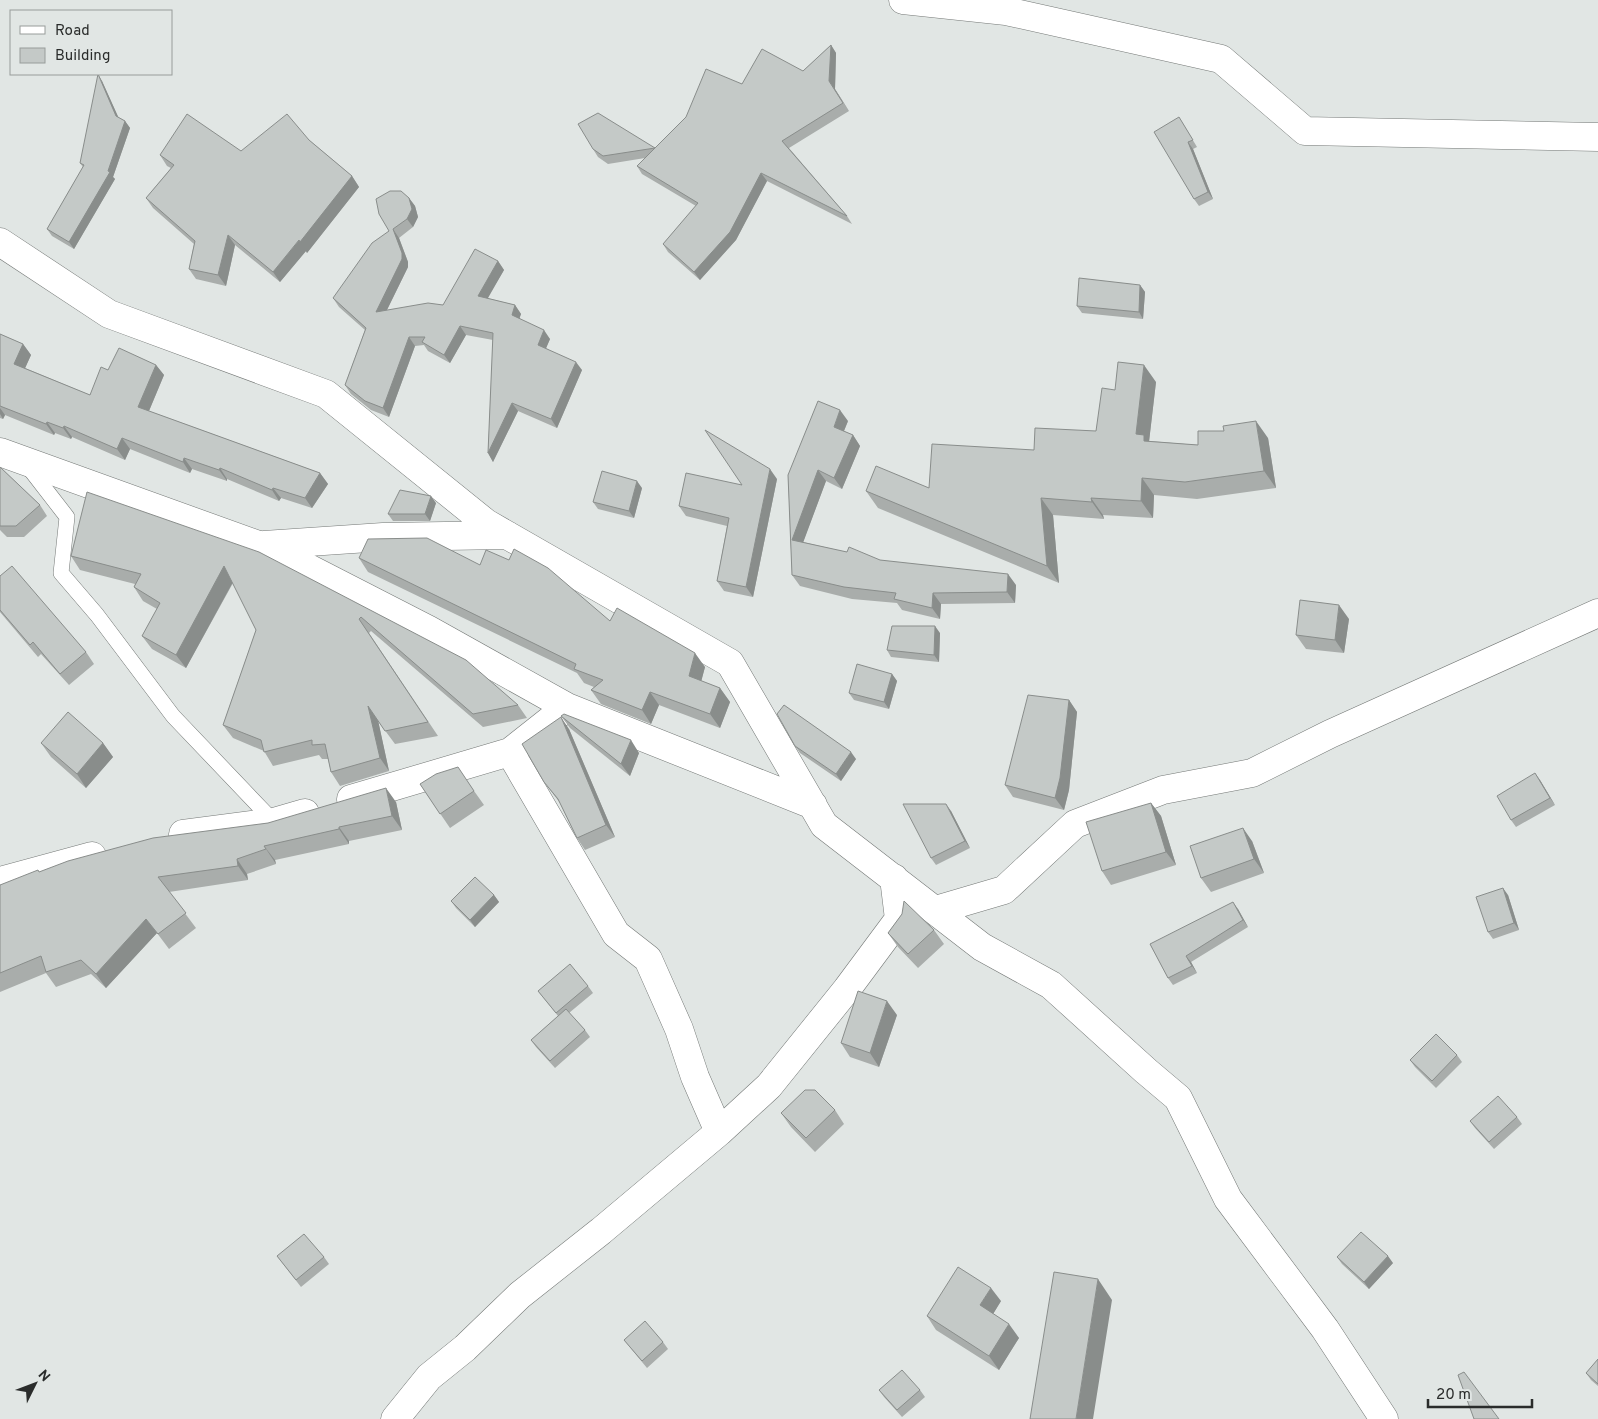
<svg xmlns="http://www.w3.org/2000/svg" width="1598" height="1419" font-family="Overpass,sans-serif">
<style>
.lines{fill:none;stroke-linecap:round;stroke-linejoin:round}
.lane-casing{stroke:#747876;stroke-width:16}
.street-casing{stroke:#747876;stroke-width:29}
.lane{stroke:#fff;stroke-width:15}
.street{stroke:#fff;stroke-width:28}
.wall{fill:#a9adab}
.shaded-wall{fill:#898d8b}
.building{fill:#c4c9c7;stroke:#898d8b}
</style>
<rect width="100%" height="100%" fill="#e1e6e4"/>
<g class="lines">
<!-- lane casing -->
<g class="lane-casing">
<path id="lane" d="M26,464L67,517L61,573L97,615L173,716L274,822"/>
</g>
<!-- street casing -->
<g class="street-casing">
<path id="street" d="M903,0L1006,11L1221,59L1305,131L1598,137
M0,242L109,314L326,394L486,523L730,663L824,825L982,947L1051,985L1146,1071L1178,1098L1228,1199L1325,1329L1384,1419
M0,452L275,551L429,630L567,707L813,805
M264,545L383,537L507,535
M510,752L616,934L648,959L679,1029L695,1077L719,1132
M351,799L510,752L567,707
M183,834L274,822L305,813
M0,881L92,856
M936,910L1004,890L1075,824L1163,790L1252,773L1330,734L1598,613
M395,1419L429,1377L465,1348L520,1295L601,1231L719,1132L769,1086L847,989L899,919L894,878"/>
</g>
<!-- lane -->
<use href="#lane" class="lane"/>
<!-- street -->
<use href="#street" class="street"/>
</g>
<!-- wall -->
<path class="wall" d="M831,45L836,53L835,89L849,111L789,148L847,216L852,224L767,181L736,240L700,280L668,252L663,244L696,206L642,174L637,166L645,158L608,164L598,157L593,149L655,148L742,84L803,71Z
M102,81L118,117L125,121L130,128L113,177L115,179L74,249L52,236L47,229L83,167L80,163Z
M1179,117L1197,147L1193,149L1213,199L1199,206L1194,199Z
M309,140L352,176L359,187L307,253L306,251L280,282L235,245L226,286L196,279L189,269L194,244L153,208L146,198L171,168L167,166L160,155L241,151Z
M409,198L415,206L418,217L413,227L399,238L408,262V267L387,310L443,305L498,261L504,270L487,298L515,305L521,314L519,318L550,339L546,348L582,370L557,428L518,411L493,462L488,453L493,340L466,335L450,363L428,351L424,345L415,346L389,417L371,410L351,394L345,385L365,330L339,307L333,298L389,231Z
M1140,285L1145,292L1143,319L1082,313L1077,306Z
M0,334L23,344L31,355L25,368L90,395L108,370L156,365L164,375L149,411L320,473L328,484L312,508L281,498L279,501L227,479V481L192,469L190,473L130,449L125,460L72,437L71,439L55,433L54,435L5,415L3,419L0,418Z
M1156,382L1149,441L1198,445L1268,438L1276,488L1197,499L1154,495L1153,518L1103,515L1104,519L1053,515L1059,583L878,508L866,491L929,488L1034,450L1096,431L1115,390Z
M848,421L844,431L853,435L860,446L842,489L826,481L803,542L880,560L1016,585L1015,603L941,604L940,619L902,610L897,603L852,599L800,586L792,575L788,475Z
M0,467L40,505L47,516L24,537H7L0,530Z
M777,479L753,597L724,591L717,581L727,526L686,516L679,506L742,485Z
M642,488L634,518L598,509L593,502Z
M436,503L430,521H393L388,514Z
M259,552L518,705L527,718L483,727L371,631L369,633L438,736L395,744L378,721L389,771L340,786L331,772L328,759H322L319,755L273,766L264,751L233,738L223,725L256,630L233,583L186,668L152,649L142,636L157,609L143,601L134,587L135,584L80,570L71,556Z
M359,558L480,565L610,621L705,667L701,681L720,688L730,702L720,728L659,705L651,724L601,704L591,690L594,687L584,683L577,673L368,572Z
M0,576L86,652L94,664L69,685L41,654L38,657L0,612Z
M1349,619L1344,653L1306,649L1296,635Z
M940,633L939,662L891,657L887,650Z
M892,674L897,681L889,709L854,700L849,693Z
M1069,700L1077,712L1069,790L1064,810L1013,797L1005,785Z
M561,716L639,753L630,776L570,728Z
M569,729L615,837L585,850L577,838L560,803L544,782Z
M41,743H103L113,757L86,788L51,757Z
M795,746L856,759L841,781L800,753Z
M1540,780L1555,805L1516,827L1511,820Z
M467,781L484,805L450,828L420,784Z
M396,802L402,830L349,841V844L275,860L276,864L247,874L248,880L169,892L196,928L169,949L157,933L106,988L91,974L56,987L46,973L0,992V885L39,872L268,823Z
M1151,803L1161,816L1176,865L1111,885L1102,871Z
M951,811L970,848L936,865L931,858Z
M1252,841L1264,873L1211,892L1201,878Z
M494,895L499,902L475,927L456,908L451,901Z
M1508,895L1519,930L1493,939L1488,932Z
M1238,909L1248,927L1191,962L1197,973L1173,985L1168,978L1150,944Z
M902,914L934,930L944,944L918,968L898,947L888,933Z
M588,986L593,993L569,1013L585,1030L590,1037L555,1068L536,1047L531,1040L558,1016L538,991Z
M897,1015L879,1067L850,1057L841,1043Z
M1457,1055L1462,1062L1436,1088L1415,1067L1410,1060Z
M835,1110L844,1124L815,1152L791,1127L781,1113Z
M1517,1117L1522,1124L1494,1149L1475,1128L1470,1121Z
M277,1256L324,1257L329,1264L301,1287Z
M1337,1257L1393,1263L1369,1289L1342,1264Z
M1001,1301L993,1314L1019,1338L999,1370L936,1330L927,1316Z
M624,1340L663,1342L668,1349L647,1368Z
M1598,1359V1386L1591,1380L1586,1373Z
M879,1390H920L925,1397L902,1417L884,1397Z"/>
<!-- shaded-wall -->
<path class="shaded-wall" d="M831,45L836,53L835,89L849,111L829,81Z
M98,74L102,81L121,123L116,116Z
M125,121L130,128L113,177L115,179L74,249L69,242L108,171Z
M1188,142L1193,149L1213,199L1208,192Z
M761,173L767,181L736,240L700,280L694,272Z
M352,176L359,187L307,253L306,251L280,282L273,272Z
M409,198L415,206L418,217L413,227L407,219Z
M393,229L399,238L408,262V267L382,320L376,312Z
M228,235L235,245L226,286L218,275Z
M498,261L504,270L484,305L478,296Z
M1140,285L1145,292L1143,319L1139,312Z
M515,305L521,314L518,323L512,315Z
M460,326L466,335L450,363L444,355Z
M544,330L550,339L544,353L538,345Z
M409,337L415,346L389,417L383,408Z
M23,344L31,355L22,375L14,364Z
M576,362L582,370L557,428L551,419Z
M156,365L164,375L146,418L138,407Z
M1144,365L1156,382L1149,442L1156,452L1136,434Z
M512,403L518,411L493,462L488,453Z
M0,408L5,415L3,419L0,414Z
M840,410L848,421L841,438L834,427Z
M1256,421L1268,438L1276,488L1264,471Z
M47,422L55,433L54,435L46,424Z
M64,426L72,437L71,439L63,428Z
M853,435L860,446L842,489L834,478Z
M122,438L130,449L125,460L117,449Z
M184,458L192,469L190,473L183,462Z
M220,468L227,479V481L219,470Z
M770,469L777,479L753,597L746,587Z
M818,470L826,481L800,551L792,540Z
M320,473L328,484L312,508L305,498Z
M1142,478L1154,495L1153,518L1141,501Z
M637,481L642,488L634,518L629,511Z
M273,488L281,498L279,501L272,490Z
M431,496L436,503L430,521L425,514Z
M1041,498L1053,515L1059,583L1047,566Z
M1091,498L1103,515L1104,519L1092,502Z
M224,566L234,580L186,668L176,655Z
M1008,574L1016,585L1015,603L1007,592Z
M933,593L941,604L940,619L932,608Z
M1339,605L1349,619L1344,653L1335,640Z
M935,626L940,633L939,662L934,655Z
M695,653L705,667L699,690L689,676Z
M892,674L897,681L889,709L884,702Z
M720,688L730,702L720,728L710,714Z
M650,692L659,705L651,724L642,710Z
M1069,700L1077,712L1069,790L1064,810L1055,798Z
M368,706L378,720L389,771L380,758Z
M561,717L569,729L615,837L606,825Z
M631,740L639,753L630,776L621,764Z
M103,743L113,757L86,788L77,774Z
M851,752L856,759L841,781L836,774Z
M1535,773L1540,780L1555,805L1550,798Z
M386,788L396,802L402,830L392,816Z
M1151,803L1161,816L1176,865L1166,852Z
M946,804L951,811L970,848L965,841Z
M339,827L349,841V844L339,829Z
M1243,828L1252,841L1264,873L1254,859Z
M264,846L275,860L276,864Z
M237,859L247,874L248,880L238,866Z
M1503,888L1508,895L1519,930L1514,923Z
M494,895L499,902L475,927L470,920Z
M1233,902L1238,909L1248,927L1243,920Z
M146,919L157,933L106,988L96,974Z
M1186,956L1191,962L1197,973L1192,966Z
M887,1001L897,1015L879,1067L870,1053Z
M1388,1256L1393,1263L1369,1289L1364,1282Z
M1098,1279L1112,1300L1093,1419H1076Z
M991,1288L1001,1301L990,1319L980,1305Z
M1009,1324L1019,1338L999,1370L989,1356Z"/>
<!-- building -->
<path class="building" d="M831,45L829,81L843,103L782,141L847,216L761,173L730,232L694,272L663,244L698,203L637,166L655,148L603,156L593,149L578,124L598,113L655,148L686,117L706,69L742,84L762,49L803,71Z
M98,74L116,116L125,121L108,171L110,172L69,242L47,229L84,165L80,163Z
M187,114L241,151L287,114L309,140L352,176L300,242L299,240L273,272L228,235L218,275L189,269L195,241L146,198L174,165L160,155Z
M1179,117L1193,140L1188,142L1208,192L1194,199L1154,132Z
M390,191H401L409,198L412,209L407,219L393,229L402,253V259L376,312L428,303L443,305L475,249L498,261L478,296L515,305L512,315L544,330L538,345L576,362L551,419L512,403L488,453L493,333L460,326L444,355L422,342L425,337H409L383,408L365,401L345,385L366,328L333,298L372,243L389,231L379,214L376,199Z
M1079,278L1140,285L1139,312L1077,306Z
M0,334L23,344L14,364L90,395L101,367L108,370L119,348L156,365L138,407L320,473L305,498L273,488L272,490L220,468L219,470L184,458L183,462L122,438L117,449L64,426L63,428L47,422L46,424L0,406Z
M1118,362L1144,365L1136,434L1144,435V441L1198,445V431H1224L1223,426L1256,421L1264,471L1185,482L1142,478L1141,501L1091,498L1092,502L1041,498L1047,566L866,491L876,466L929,488L932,444L1034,450L1035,428L1096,431L1102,388L1115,390Z
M818,401L840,410L834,427L853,435L834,478L818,470L792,540L847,552L849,547L880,560L1008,574L1007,592L933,593L932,608L894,599L896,593L844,587L792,575L788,475Z
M705,430L770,469L746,587L717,581L729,518L679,506L686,473L742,485Z
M0,467L40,505L16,526H0Z
M602,471L637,481L629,511L593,502Z
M400,490L431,496L425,514H388Z
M87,492L259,552L466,660L518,705L473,714L361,617L359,619L428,722L385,731L368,706L380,758L331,772L325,744L312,745V740L264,752L261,740L223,725L256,630L224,566L176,655L142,636L160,603L134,587L141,574L71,556Z
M427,538L480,565L486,550L509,560L514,549L548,568L610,621L617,608L695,653L689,676L720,688L710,714L650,692L642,710L591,690L603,680L574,669L576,664L359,558L368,539Z
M12,566L86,652L60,674L33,642L30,645L0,610V576Z
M1300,600L1339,605L1335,640L1296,635Z
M892,626H935L934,655L887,650Z
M857,664L892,674L884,702L849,693Z
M1028,695L1069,700L1060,778L1055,798L1005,785Z
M784,705L851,752L836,774L795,746L777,714Z
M68,712L103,743L77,774L41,743Z
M564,714L631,740L621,764L561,716Z
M561,717L606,825L577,838L558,799L544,782L522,744Z
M458,767L474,791L440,814L420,784L436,774Z
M1535,773L1550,798L1511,820L1497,796Z
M386,788L392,816L339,827V829L264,846L266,849L237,859L238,866L158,877L186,913L158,934L146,919L96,974L81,960L46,972L41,956L0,973V885L38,870L39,872L68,861L153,838L268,823Z
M1151,803L1166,852L1102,871L1086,822Z
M903,804H946L965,841L931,858Z
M1243,828L1254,859L1201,878L1190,846Z
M475,877L494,895L470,920L451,901Z
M1503,888L1514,923L1488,932L1476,897Z
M904,901L934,930L908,954L888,933L902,914Z
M1233,902L1243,920L1186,956L1192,966L1168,978L1150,944Z
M570,964L588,986L556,1013L538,991Z
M858,991L887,1001L870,1053L841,1043Z
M566,1009L585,1030L550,1061L531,1040Z
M1436,1034L1457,1055L1432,1081L1410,1060Z
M805,1090H815L835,1110L806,1138L781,1113Z
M1498,1096L1517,1117L1489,1142L1470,1121Z
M1361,1232L1388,1256L1364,1282L1337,1257Z
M304,1234L324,1257L296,1280L277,1256Z
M958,1267L991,1288L980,1305L1009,1324L989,1356L927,1316Z
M1054,1272L1098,1279L1076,1419H1030Z
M645,1321L663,1342L642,1361L624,1340Z
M1598,1359V1384L1586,1373Z
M902,1370L920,1390L897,1410L879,1390Z
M1464,1372L1499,1419H1474L1458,1375Z"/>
<!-- legend -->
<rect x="10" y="10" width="162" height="65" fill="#e1e6e4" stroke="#989c9a"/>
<rect x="20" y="26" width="25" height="8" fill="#ffffff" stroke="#989c9a"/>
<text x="55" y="35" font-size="15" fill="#2a2c2b">Road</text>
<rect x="20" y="48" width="25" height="15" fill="#c4c9c7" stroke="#989c9a"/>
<text x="55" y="60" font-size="15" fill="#2a2c2b">Building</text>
<!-- north arrow -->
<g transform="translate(35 1384) rotate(48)" stroke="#e1e6e4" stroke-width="4" paint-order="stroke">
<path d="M0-4L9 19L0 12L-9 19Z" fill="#2a2c2b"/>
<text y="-8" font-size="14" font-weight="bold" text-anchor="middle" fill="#2a2c2b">N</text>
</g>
<!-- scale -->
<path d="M1428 1399v8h104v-8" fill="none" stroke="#2a2c2b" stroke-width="2.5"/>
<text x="1436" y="1399" font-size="15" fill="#2a2c2b" stroke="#e1e6e4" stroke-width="4" paint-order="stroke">20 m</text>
</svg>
